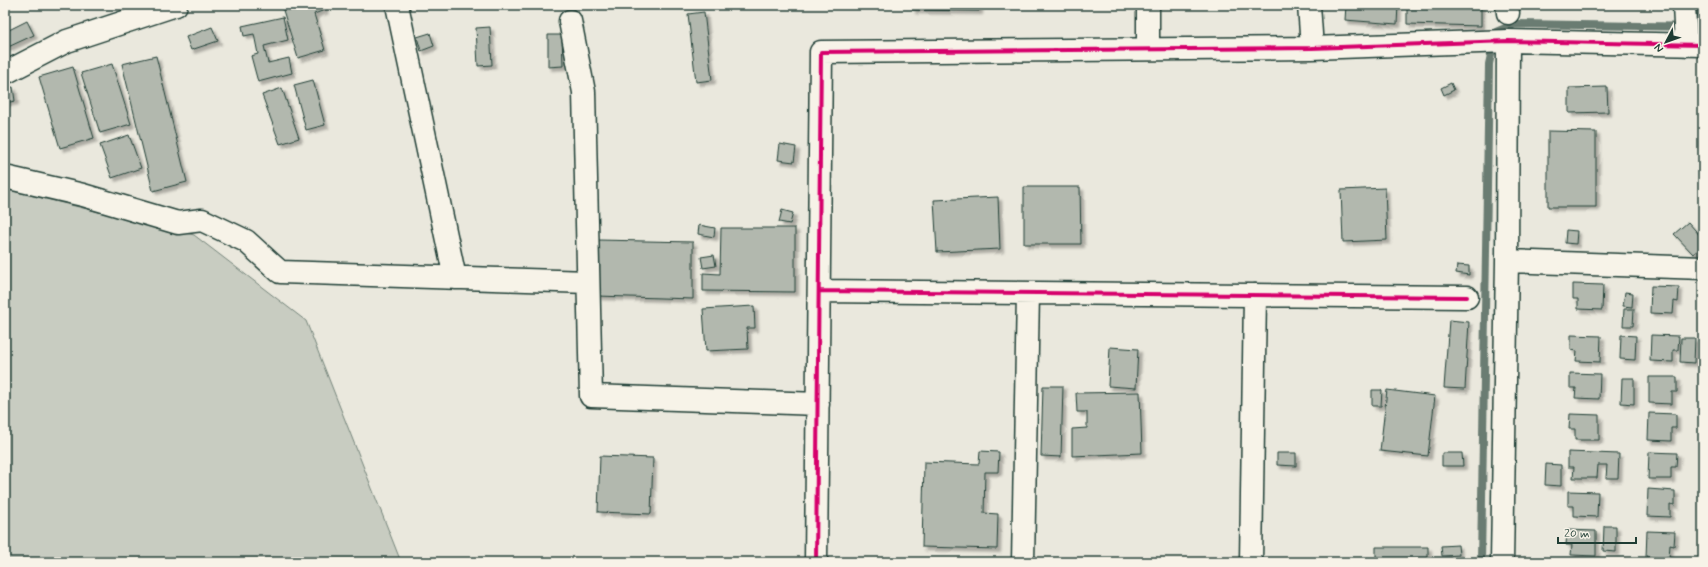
<svg xmlns="http://www.w3.org/2000/svg" width="1708" height="567" font-family="Mynerve,sans-serif">
<style>
.green{fill:#c8ccc1;stroke:#74847a}
.lines{fill:none;stroke-linecap:round;stroke-linejoin:round}
.stream{stroke:#6a7c72;stroke-width:8}
.building{fill:#b2b8ae;stroke:#1f3d34;filter:url(#shadow)}
.minor-casing{stroke:#1f3d34;stroke-width:25}
.minor{stroke:#f7f3e8;stroke-width:22}
.cycleway-casing{stroke:#f7f3e8;stroke-width:6}
.cycleway{stroke:#d6006c;stroke-width:4}
</style>
<defs>
<filter id="shadow"><feDropShadow dx="3.5" dy="3.5" stdDeviation="1" flood-color="#0004"/></filter>
</defs>
<rect width="100%" height="100%" fill="#eae8dd"/>
<filter id="ink" filterUnits="userSpaceOnUse"><feTurbulence type="fractalNoise" baseFrequency=".025" numOctaves="2"/><feDisplacementMap in="SourceGraphic" scale="8" xChannelSelector="R" yChannelSelector="G"/><feConvolveMatrix kernelMatrix="1 2 1 2 8 2 1 2 1" color-interpolation-filters="sRGB"/></filter>
<g filter="url(#ink)">
<!-- green -->
<path class="green" d="M5,189L194,235L306,321L401,562H5Z"/>
<g class="lines">
<!-- stream -->
<path class="stream" d="M1481,562L1489,64L1496,32L1515,24L1703,27"/>
</g>
<!-- building -->
<path class="building" d="M289,5H323L325,10L314,14L325,50L298,58L282,7Z
M912,5H979V11L912,10Z
M1346,5H1398L1397,24L1345,20Z
M1407,5H1481V26L1407,24Z
M1697,5H1703V16H1697Z
M704,12L712,80L696,82L688,14Z
M283,17L288,40L264,46L268,63L289,58L292,73L258,82L251,56L258,54L254,34L244,36L242,26Z
M27,21L34,35L6,48L5,32Z
M212,27L218,41L191,50L186,37Z
M490,27L492,65L478,66L476,28Z
M430,33L434,46L421,51L417,37Z
M548,35H562L563,66L548,67Z
M156,56L187,182L153,191L122,64Z
M112,64L131,124L100,133L81,73Z
M73,67L94,138L60,148L39,77Z
M313,80L325,125L306,130L294,85Z
M1451,83L1454,90L1444,95L1441,88Z
M13,87L15,101L5,103V88Z
M1607,87L1608,112L1569,113V88Z
M282,88L299,138L280,144L262,95Z
M1548,131L1596,132V207H1548Z
M129,135L141,168L112,178L100,145Z
M780,144L796,147L794,162L778,160Z
M1024,187H1080L1081,244H1024Z
M1385,188L1387,240L1343,242L1341,190Z
M998,197L1000,249L937,252L934,200Z
M782,210L793,213L790,224L779,222Z
M1688,222L1703,239V246L1693,254L1674,234Z
M699,225L715,228L714,237L698,234Z
M721,228H795V292L703,291V273L720,274Z
M1566,230L1577,231L1576,244L1565,243Z
M598,240L693,242V299L597,296Z
M714,255L716,266L703,268L701,257Z
M1457,265L1469,266V275L1456,273Z
M1573,284L1603,285L1602,310L1578,309V299H1573Z
M1651,286L1679,287L1678,302L1674,301L1673,314L1650,313Z
M1625,292L1633,293L1632,307L1623,306Z
M754,306L755,328H747L748,349L706,351L703,309Z
M1624,309H1634L1633,326H1623Z
M1449,320L1469,322L1465,389L1444,388Z
M1571,335L1601,336L1600,362L1576,361L1577,351L1571,350Z
M1621,335L1636,336L1635,360L1620,359Z
M1651,335L1679,336L1678,350H1673V362L1650,361Z
M1681,338H1695L1694,363L1680,362Z
M1110,347L1138,349L1136,388L1108,386Z
M1570,373L1600,374L1599,399L1575,398L1576,388H1570Z
M1649,377H1677V392H1672V404L1649,403Z
M1622,378H1634V404L1621,403Z
M1043,386H1063L1061,457L1041,456Z
M1372,390H1382L1381,406H1372Z
M1387,390L1435,396L1428,456L1380,451Z
M1140,392L1142,453L1072,456V429L1087,428V412H1077L1076,393Z
M1649,413L1676,414V428H1671V441L1648,440Z
M1570,414L1599,415V440H1575V429H1569Z
M980,451L999,452L998,472H985L984,513L998,514L997,549L922,547L924,462L979,464Z
M1568,452L1619,454L1618,478H1606L1607,465H1598L1597,478H1573L1574,467H1568Z
M1649,452L1677,453L1676,467H1671V479H1648Z
M1277,453H1296V466L1277,465Z
M1442,453H1462L1463,466H1442Z
M600,456L653,458L651,514L598,512Z
M1546,464L1561,465V486L1545,485Z
M1648,489L1675,491V505L1670,504V517L1647,516Z
M1568,491L1598,492L1597,517L1574,516V506H1568Z
M1604,526H1616V552L1603,551Z
M1567,530L1596,531V556L1571,555L1572,545H1566Z
M1647,531L1675,532L1674,546L1670,545L1669,558L1646,557Z
M1458,545L1459,555L1442,556L1441,546Z
M1376,547H1428V562H1376Z"/>
<g class="lines">
<!-- minor casing -->
<g class="minor-casing">
<path id="minor" d="M397,5L455,278
M1309,5L1312,48
M1507,5L1508,13
M1684,5L1686,45
M570,21L584,92L591,396L818,404
M1148,49V5
M5,73L67,41L176,5
M5,177L83,195L178,223L202,220L246,241L280,272L588,282
M1507,261L1703,268
M819,291L1467,297
M816,562L821,52L1312,48L1508,41L1703,45
M1023,562L1028,293
M1251,562L1255,295
M1502,562L1507,261L1508,41"/>
</g>
<!-- minor -->
<use href="#minor" class="minor"/>
<!-- cycleway casing -->
<g class="cycleway-casing">
<path id="cycleway" d="M819,291L1467,297
M816,562L821,52L1312,48L1508,41L1703,45"/>
</g>
<!-- cycleway -->
<use href="#cycleway" class="cycleway"/>
</g>
</g>
<!-- margin -->
<rect width="1708" height="567" fill="none" stroke="#f7f3e8" stroke-width="20"/>
<rect x="10" y="10" width="1688" height="547" fill="none" stroke="#1f3d34" stroke-width="1.5" filter="url(#ink)"/>
<!-- north arrow -->
<g transform="translate(1666 42) rotate(229)" stroke="#f7f3e8" stroke-width="3" paint-order="stroke">
<path d="M0-3L7 15L0 10L-7 15Z" fill="#1f3d34"/>
<text y="-6" font-size="11" font-weight="bold" text-anchor="middle" fill="#1f3d34">N</text>
</g>
<!-- scale -->
<path d="M1558 537v6h78v-6" fill="none" stroke="#1f3d34" stroke-width="2"/>
<text x="1564" y="537" font-size="12" fill="#1f3d34" stroke="#f7f3e8" stroke-width="3" paint-order="stroke">20 m</text>
</svg>
